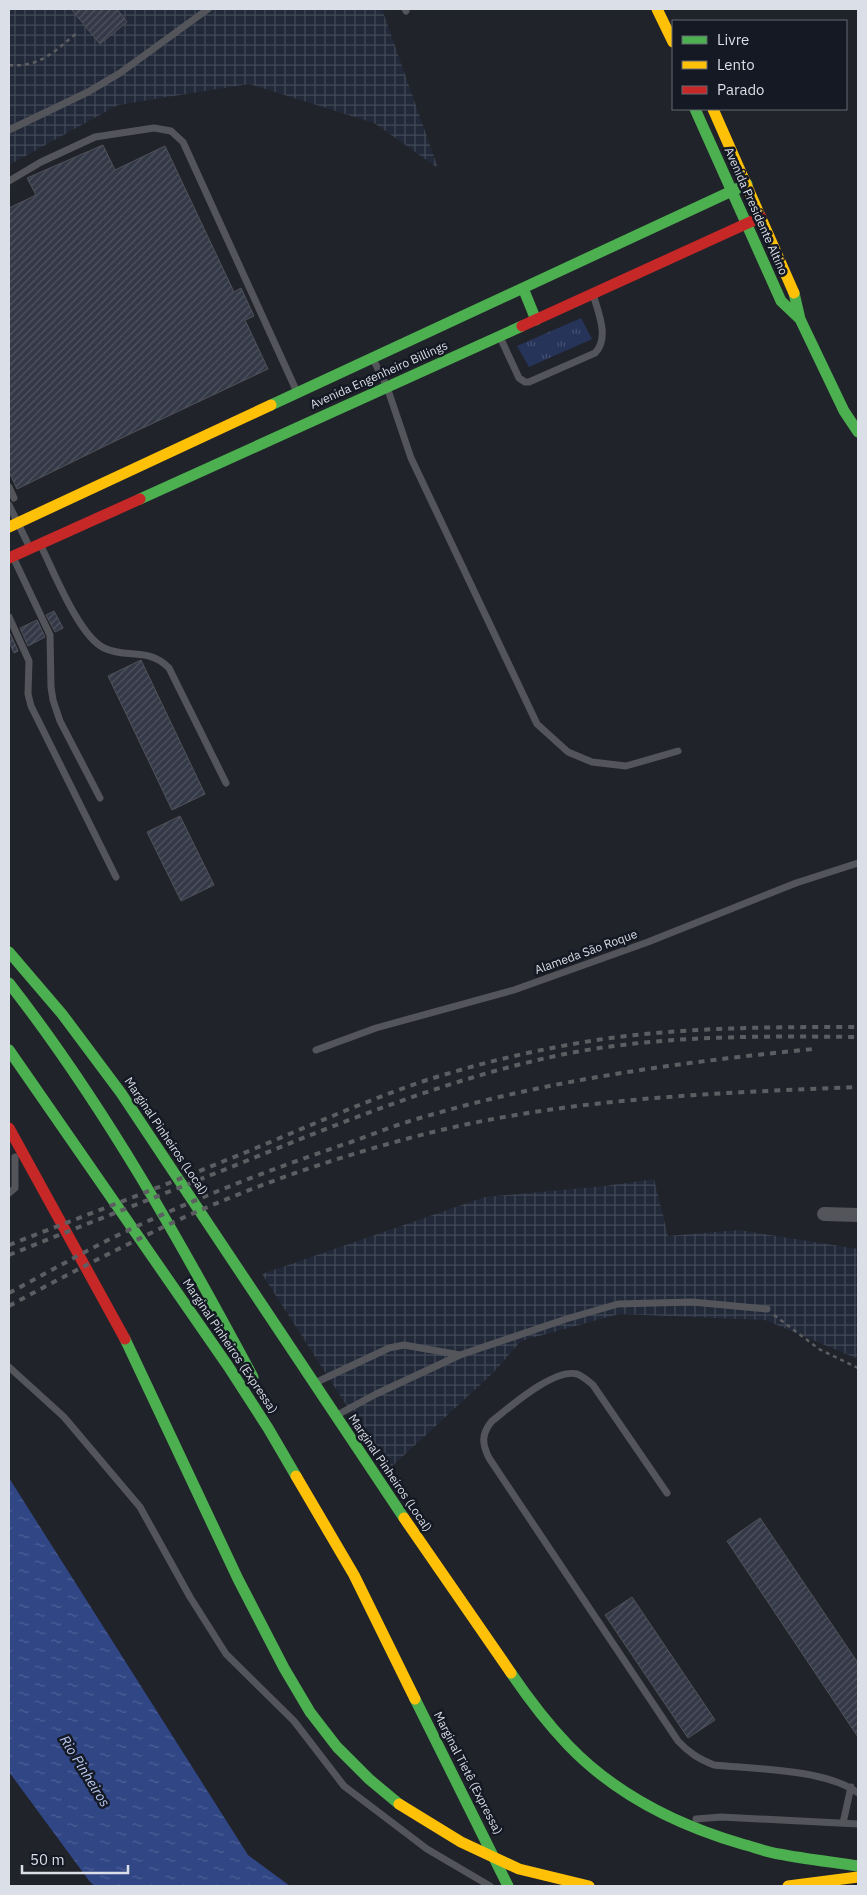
<svg xmlns="http://www.w3.org/2000/svg" width="867" height="1895" font-family="'IBM Plex Sans',sans-serif">
<style>
.industrial{fill:url(#industrial-grid)}
.park{fill:url(#park-tufts)}
.water{fill:url(#water-ripples)}
.building{fill:url(#building-hatch);stroke:#505258}
.lines{fill:none;stroke-linecap:round;stroke-linejoin:round}
.path{stroke:#5c5d61;stroke-width:2.5;stroke-dasharray:4 4;stroke-linecap:butt}
.lane{stroke:#53555a;stroke-width:7}
.street{stroke:#53555a;stroke-width:14}
.fast{stroke:#4caf50;stroke-width:11}
.slow{stroke:#ffc107;stroke-width:11}
.jam{stroke:#c62828;stroke-width:11}
.rail{stroke:#5c5e62;stroke-width:4;stroke-dasharray:6 6;stroke-linecap:butt}
.labels{text-anchor:middle;stroke-width:5;stroke-linejoin:round;paint-order:stroke}
.street-label{font-size:12px;fill:#dbdfe7;stroke:#141924}
.water-label{font-size:14px;font-style:italic;fill:#b8c9f1;stroke:#141924}
</style>
<defs>
<pattern id="industrial-grid" width="8" height="8" patternUnits="userSpaceOnUse" patternTransform="scale(1.25)"><rect width="8" height="8" fill="#222939"/><path d="M0 4h8M4 0v8" fill="none" stroke="#424856"/></pattern>
<pattern id="park-tufts" width="24" height="20" patternUnits="userSpaceOnUse" patternTransform="scale(1.25)"><rect width="24" height="20" fill="#26345a"/><path d="M3 7l-1-3M5 7V3M7 7l1-3M15 17l-1-3M17 17v-4M19 17l1-3" fill="none" stroke="#455172"/></pattern>
<pattern id="water-ripples" width="26" height="14" patternUnits="userSpaceOnUse" patternTransform="scale(1.25)"><rect width="26" height="14" fill="#304685"/><path d="M2 4q2-2 4 0t4 0M15 11q2-2 4 0t4 0" fill="none" stroke="#4d6096"/></pattern>
<pattern id="building-hatch" width="6" height="6" patternUnits="userSpaceOnUse" patternTransform="scale(1.25)"><rect width="6" height="6" fill="#343947"/><path d="M-1 1l2-2M0 6l6-6M5 7l2-2" fill="none" stroke="#515562"/></pattern>
</defs>
<rect width="100%" height="100%" fill="#21232a"/>
<!-- industrial -->
<path class="industrial" d="M9,9H382L438,168L374,123L249,84L118,105L9,165Z
M654,1179L668,1236L739,1230L858,1249V1359L765,1320L619,1314L521,1341L493,1373L388,1470L262,1274L485,1197L605,1186Z"/>
<!-- park -->
<path class="park" d="M581,318L592,339L529,367L517,346Z"/>
<!-- water -->
<path class="water" d="M9,1478L248,1855L290,1886H95L90,1882L9,1772Z"/>
<!-- building -->
<path class="building" d="M71,9H117L127,22L100,44Z
M103,145L115,170L165,146L234,292L241,288L254,316L245,320L268,369L111,443L17,489L9,472V208L36,195L27,178Z
M54,611L63,628L55,632L46,615Z
M37,620L45,637L28,646L20,628Z
M10,633L18,651L14,653L9,642V634Z
M141,660L205,794L172,810L108,676Z
M180,816L214,885L181,901L147,832Z
M760,1518L858,1663V1737L727,1541Z
M632,1597L715,1720L688,1738L605,1615Z"/>
<g class="lines">
<!-- path -->
<path class="path" d="M9,65C40,68 56,50 78,32
M774,1315L819,1349L858,1368"/>
<!-- lane -->
<path class="lane" d="M405,9L406,11
M9,130L88,92L120,73L208,9
M9,181L41,162L95,137L154,128L171,131L183,142L297,392
M500,337L519,378L525,382H529L595,353C610,338 598,312 593,294
M373,359L387,387L411,458L537,724L568,752L592,762L626,766L678,751
M9,487L14,498
M9,505L30,548
M41,546C54,572 79,636 104,648C127,659 149,647 169,668L226,783
M13,557L50,635L51,687L53,700L60,721L100,798
M9,617L29,661L28,694L31,706L116,877
M316,1050L376,1028L514,990L648,942L796,883L858,863
M9,1193L15,1188V1157
M9,1367L64,1417L140,1507L190,1597L226,1654L294,1721L344,1786L427,1849L490,1886
M319,1381L389,1348L404,1345L460,1355
M339,1414L376,1394L460,1355L566,1319L618,1304L692,1302L767,1309
M667,1493L593,1385C588,1381 583,1376 577,1374C554,1368 510,1407 492,1421C481,1434 482,1444 489,1458L678,1741C689,1753 699,1759 714,1765C755,1769 826,1769 858,1793
M696,1819L721,1817L858,1824
M843,1823L851,1787"/>
<!-- street -->
<path class="street" d="M824,1214L858,1215"/>
<!-- fast -->
<path class="fast" d="M695,109L781,301L800,319
M523,288L536,320
M794,293L800,319L844,411L858,432
M271,405L747,184
M140,499L522,326
M9,952L62,1014L121,1093L404,1518
M9,983C104,1105 180,1241 253,1377
M9,1050L228,1366L268,1428L296,1476
M125,1339L238,1579L284,1668L310,1712L337,1747L369,1779L399,1804
M511,1673C528,1698 547,1723 568,1745C615,1794 677,1825 742,1844C754,1847 766,1852 779,1854C805,1859 832,1862 858,1866
M415,1699L508,1886"/>
<!-- slow -->
<path class="slow" d="M657,9L673,42
M713,109L794,293
M9,527L271,405
M296,1476L354,1575L415,1699
M404,1518L511,1673
M399,1804L461,1842L519,1869L589,1886
M788,1886L858,1877"/>
<!-- jam -->
<path class="jam" d="M522,326L761,217
M9,558L140,499
M9,1128L125,1339"/>
<!-- rail -->
<path class="rail" d="M9,1245C81,1217 153,1190 224,1161C292,1134 358,1103 427,1080C468,1067 510,1056 552,1048C653,1027 756,1027 858,1027
M9,1255C86,1224 164,1194 241,1163C347,1120 453,1077 565,1054C661,1035 761,1036 858,1037
M9,1293C41,1276 73,1258 106,1241C185,1202 268,1170 351,1142C376,1133 401,1123 427,1116C553,1079 683,1062 813,1049
M9,1306C64,1276 119,1248 176,1221C257,1184 342,1155 429,1133C569,1098 715,1093 858,1087"/>
</g>
<g class="labels">
<!-- street labels -->
<g class="street-label">
<text transform="translate(756 211) rotate(66)" y="4">Avenida Presidente Altino</text>
<text transform="translate(379 375) rotate(-24)" y="4">Avenida Engenheiro Billings</text>
<text transform="translate(586 952) rotate(-20)" y="4">Alameda São Roque</text>
<text transform="translate(166 1136) rotate(56)" y="4">Marginal Pinheiros (Local)</text>
<text transform="translate(230 1346) rotate(56)" y="4">Marginal Pinheiros (Expressa)</text>
<text transform="translate(390 1473) rotate(56)" y="4">Marginal Pinheiros (Local)</text>
<text transform="translate(468 1773) rotate(63)" y="4">Marginal Tietê (Expressa)</text>
</g>
<!-- water labels -->
<g class="water-label">
<text transform="translate(85 1771) rotate(58)" y="5">Rio Pinheiros</text>
</g>
</g>
<!-- border -->
<rect width="867" height="1895" fill="none" stroke="#dbdfe7" stroke-width="20"/>
<!-- legend -->
<rect x="672" y="20" width="175" height="90" fill="#141924" stroke="#646872"/>
<rect x="682" y="36" width="25" height="8" fill="#4caf50" stroke="#646872"/>
<text x="717" y="45" font-size="15" fill="#dbdfe7">Livre</text>
<rect x="682" y="61" width="25" height="8" fill="#ffc107" stroke="#646872"/>
<text x="717" y="70" font-size="15" fill="#dbdfe7">Lento</text>
<rect x="682" y="86" width="25" height="8" fill="#c62828" stroke="#646872"/>
<text x="717" y="95" font-size="15" fill="#dbdfe7">Parado</text>
<!-- scale -->
<path d="M22 1865v8h106v-8" fill="none" stroke="#dbdfe7" stroke-width="2.5"/>
<text x="30" y="1865" font-size="15" fill="#dbdfe7" stroke="#141924" stroke-width="4" paint-order="stroke">50 m</text>
</svg>
